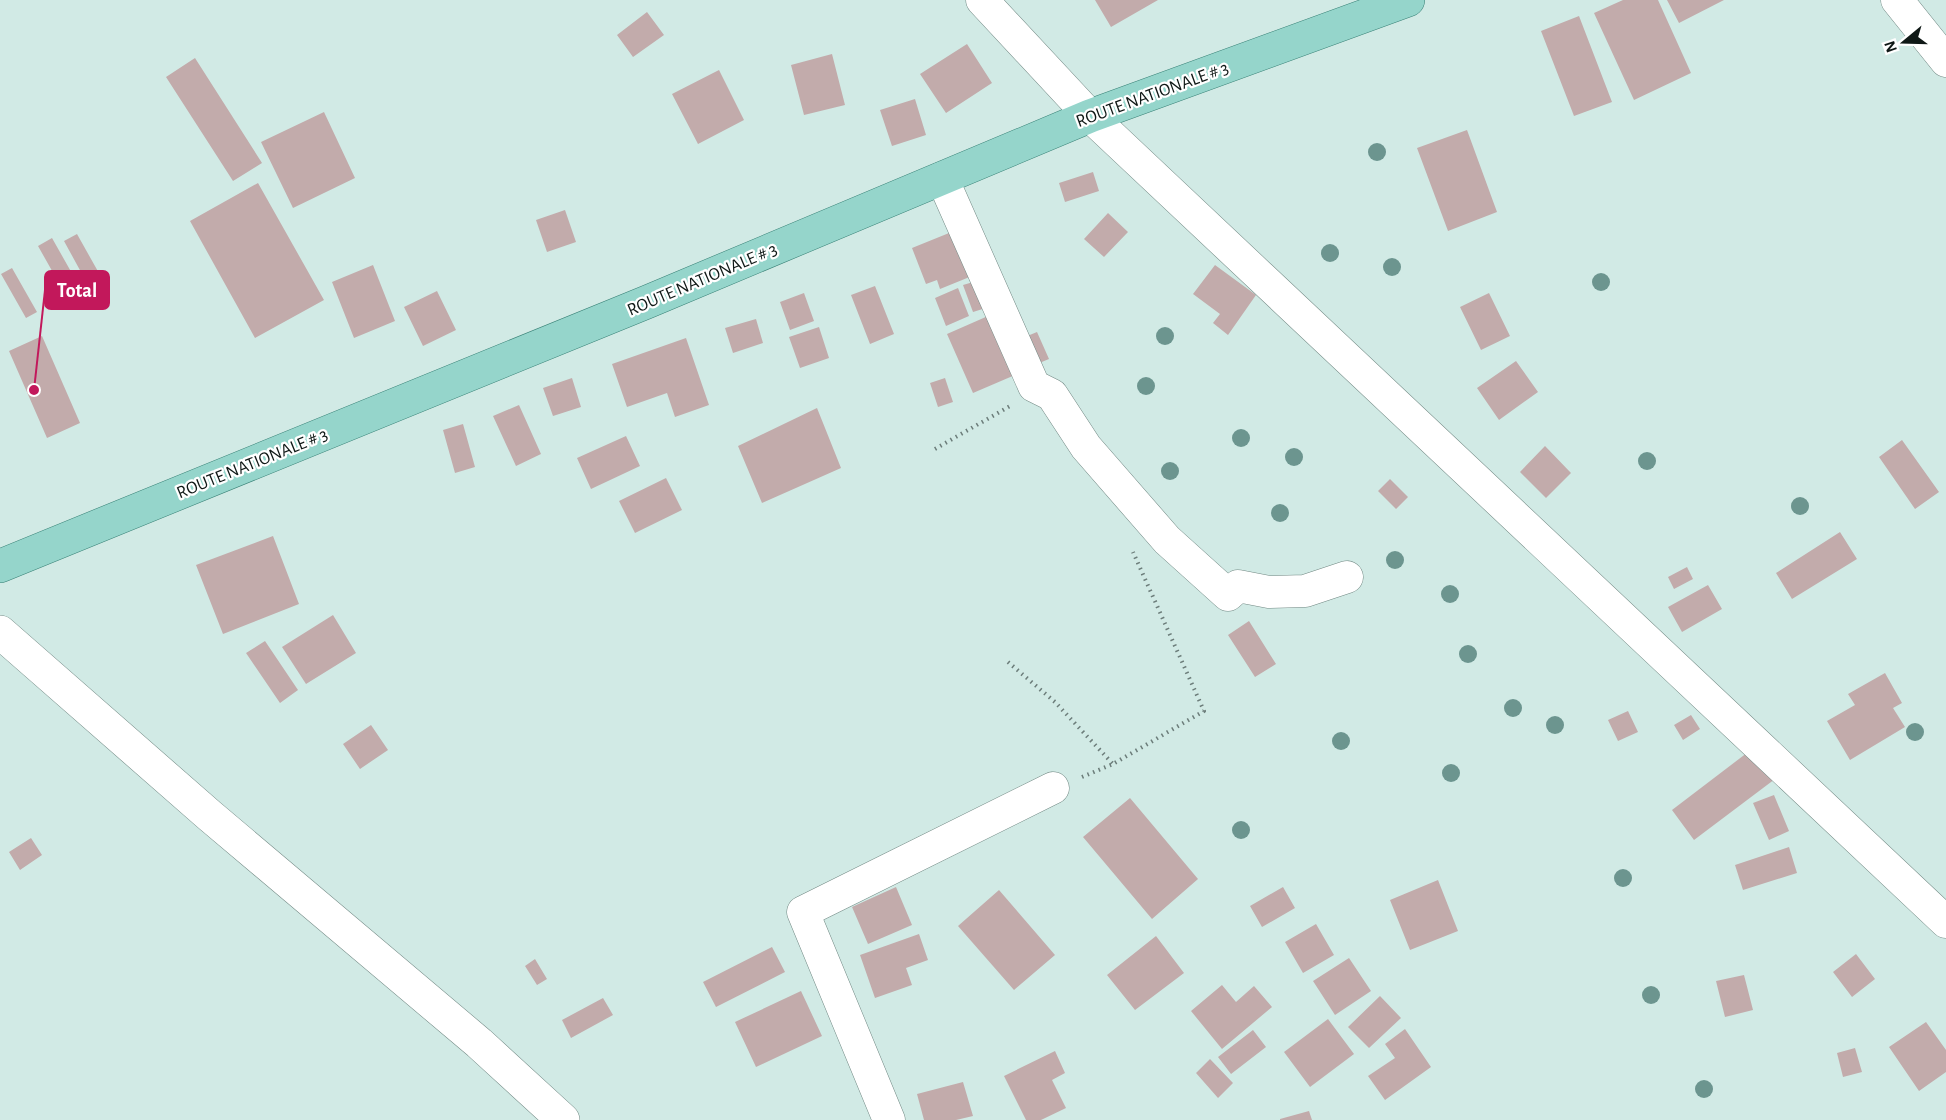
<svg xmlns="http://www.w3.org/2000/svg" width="1946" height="1120" font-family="'Alegreya Sans',sans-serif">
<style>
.building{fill:#c2abab}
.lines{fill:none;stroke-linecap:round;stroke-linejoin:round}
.street-casing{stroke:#728984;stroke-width:33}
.secondary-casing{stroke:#728984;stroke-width:34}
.primary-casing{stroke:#388176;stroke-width:34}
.path{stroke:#6c7d7a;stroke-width:4;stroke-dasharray:1.5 4.5;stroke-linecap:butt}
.street{stroke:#fff;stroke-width:32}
.secondary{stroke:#fff;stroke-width:33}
.primary{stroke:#95d5cb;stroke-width:33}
.tree{fill:#6c958f}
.labels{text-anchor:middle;stroke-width:4.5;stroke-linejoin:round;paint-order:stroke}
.street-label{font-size:18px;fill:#0f1816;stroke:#fff}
.leader{fill:none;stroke:#c2185b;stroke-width:2}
.callout-dot{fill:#c2185b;stroke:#fff;stroke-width:2}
.callout{fill:#c2185b;stroke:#c2185b;stroke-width:2}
.callout-label{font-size:20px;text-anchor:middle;font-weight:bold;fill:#fff}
</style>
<rect width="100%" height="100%" fill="#d1eae5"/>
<!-- building -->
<path class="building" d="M1095,0H1158L1111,27Z
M1623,0H1658L1691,73L1634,100L1594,13Z
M1667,0H1724L1679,23Z
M647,12L664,35L633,57L617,35Z
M1579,16L1612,102L1574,116L1541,31Z
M967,44L992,83L946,113L920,74Z
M832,54L845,105L804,115L791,65Z
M195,58L262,163L233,181L166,77Z
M719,70L744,120L698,144L672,94Z
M915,99L926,135L892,146L880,110Z
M324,112L355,178L293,208L261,142Z
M1467,130L1497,212L1448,231L1417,148Z
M1093,172L1099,191L1065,202L1059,183Z
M258,183L324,300L255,338L190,221Z
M565,210L576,242L547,252L536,220Z
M1108,213L1128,232L1104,257L1084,239Z
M954,231L972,276L940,289L937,280L926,284L912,248Z
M77,234L100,275L87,283L64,241Z
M52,238L78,284L64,292L38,246Z
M373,265L395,321L354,338L332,282Z
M1215,265L1256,295L1228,335L1213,323L1220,314L1193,294Z
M12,268L37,312L26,318L1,274Z
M980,280L989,307L973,312L963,285Z
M875,286L894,334L870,344L851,295Z
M958,288L969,316L946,326L935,298Z
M437,291L456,330L423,346L404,307Z
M804,293L814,321L790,330L780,302Z
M1489,293L1510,336L1481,350L1460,307Z
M988,316L1015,375L973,393L947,334Z
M756,319L763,343L733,353L725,328Z
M819,327L829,358L800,368L789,337Z
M1037,332L1049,359L1032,366L1020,339Z
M42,336L80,423L47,438L9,351Z
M686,338L709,405L675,417L667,393L627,407L612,364Z
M1516,361L1538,392L1499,420L1477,388Z
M572,378L581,407L553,416L543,388Z
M945,378L953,402L938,407L930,383Z
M519,405L541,454L516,466L493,416Z
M817,408L841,468L762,503L738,446Z
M463,424L475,467L455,473L443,430Z
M626,436L640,466L591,489L577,458Z
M1902,440L1939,492L1915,509L1879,457Z
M1545,446L1571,473L1546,498L1520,472Z
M666,478L682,510L635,533L619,501Z
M1390,479L1408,497L1396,509L1378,491Z
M1840,532L1857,559L1792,599L1776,573Z
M273,536L299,604L223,634L196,565Z
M1687,567L1693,579L1674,589L1668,577Z
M1708,585L1722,609L1682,632L1668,607Z
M333,615L356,653L306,684L282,647Z
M1249,621L1276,664L1255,677L1228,635Z
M265,641L298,690L280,703L246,653Z
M1885,673L1902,703L1893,708L1905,727L1850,760L1827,721L1855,705L1848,694Z
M1628,711L1638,732L1618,741L1608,720Z
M1691,715L1700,729L1683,740L1674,725Z
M371,725L388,750L360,769L343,744Z
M1756,746L1779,776L1694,840L1672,810Z
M1774,795L1789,831L1769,840L1753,803Z
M1130,798L1198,879L1152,919L1083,837Z
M31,838L42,855L20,870L9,852Z
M1789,847L1797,873L1743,890L1735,865Z
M1438,880L1458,931L1410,950L1390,900Z
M896,887L912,925L868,944L852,907Z
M1283,887L1295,908L1262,927L1250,906Z
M999,890L1055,955L1014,990L958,926Z
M1316,924L1334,955L1303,973L1285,942Z
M919,934L928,960L906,968L912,985L875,998L860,955Z
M1156,936L1184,973L1135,1010L1107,975Z
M772,947L785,972L716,1007L703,982Z
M1856,954L1875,979L1852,997L1833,972Z
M1349,958L1371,991L1335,1015L1313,981Z
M535,959L547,979L537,985L525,966Z
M1744,975L1753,1010L1725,1017L1716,981Z
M1222,985L1236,1002L1254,986L1272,1007L1222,1049L1191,1011Z
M801,991L822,1036L756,1067L735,1022Z
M1380,996L1401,1018L1369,1048L1348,1027Z
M603,998L613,1015L571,1038L562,1020Z
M1328,1019L1354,1054L1310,1087L1284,1052Z
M1926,1022L1946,1050V1072L1919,1091L1889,1047Z
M1405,1029L1431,1067L1385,1100L1368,1076L1395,1058L1385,1044Z
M1253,1030L1266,1047L1231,1074L1218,1057Z
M1855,1048L1862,1072L1843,1077L1837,1053Z
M1055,1051L1065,1073L1052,1080L1066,1108L1041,1120H1026L1004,1076Z
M1210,1059L1233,1083L1218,1098L1196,1073Z
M963,1082L973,1116L956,1120H924L917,1094Z
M1309,1111L1312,1120H1280V1119Z"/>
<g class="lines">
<!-- street casing -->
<g class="street-casing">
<path id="street" d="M982,0L1090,116L1946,922
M1897,0L1946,61
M942,178L1034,386L1052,395L1086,447L1167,540L1228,595L1238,586L1269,592L1305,591L1347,577
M889,1120L803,912L1053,788"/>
</g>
<!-- secondary casing -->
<g class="secondary-casing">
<path id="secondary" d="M0,632L209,815L479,1043L563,1120"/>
</g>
<!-- primary casing -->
<g class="primary-casing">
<path id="primary" d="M0,566L647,302L1090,116L1408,0"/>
</g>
<!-- path -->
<path class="path" d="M935,449L1010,406
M1008,662L1055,702L1113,764
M1082,777L1113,764L1204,711L1133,552"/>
<!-- street -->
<use href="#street" class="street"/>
<!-- secondary -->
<use href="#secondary" class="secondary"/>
<!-- primary -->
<use href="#primary" class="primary"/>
</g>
<!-- trees -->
<g class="tree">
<circle cx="1377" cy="152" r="9"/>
<circle cx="1330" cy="253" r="9"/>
<circle cx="1392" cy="267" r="9"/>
<circle cx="1601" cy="282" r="9"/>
<circle cx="1165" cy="336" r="9"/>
<circle cx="1146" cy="386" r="9"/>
<circle cx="1241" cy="438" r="9"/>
<circle cx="1294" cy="457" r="9"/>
<circle cx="1647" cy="461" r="9"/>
<circle cx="1170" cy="471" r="9"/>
<circle cx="1800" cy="506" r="9"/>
<circle cx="1280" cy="513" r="9"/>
<circle cx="1395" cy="560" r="9"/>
<circle cx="1450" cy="594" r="9"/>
<circle cx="1468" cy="654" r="9"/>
<circle cx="1513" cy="708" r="9"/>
<circle cx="1555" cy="725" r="9"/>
<circle cx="1915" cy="732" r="9"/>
<circle cx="1341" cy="741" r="9"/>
<circle cx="1451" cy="773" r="9"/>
<circle cx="1241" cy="830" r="9"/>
<circle cx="1623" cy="878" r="9"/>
<circle cx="1651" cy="995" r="9"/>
<circle cx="1704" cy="1089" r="9"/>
</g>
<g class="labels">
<!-- street labels -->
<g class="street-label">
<text transform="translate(1152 94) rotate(-20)" y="6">ROUTE NATIONALE # 3</text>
<text transform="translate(702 279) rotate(-23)" y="6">ROUTE NATIONALE # 3</text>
<text transform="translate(252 463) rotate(-22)" y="6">ROUTE NATIONALE # 3</text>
</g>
</g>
<!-- callouts -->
<path class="leader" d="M34 390L45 290"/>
<circle class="callout-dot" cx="34" cy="390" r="6"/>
<rect class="callout" x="45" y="271" width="64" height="38" rx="6"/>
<g class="callout-label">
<text x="77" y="297">Total</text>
</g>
<!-- north arrow -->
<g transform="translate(1904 42) rotate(251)" stroke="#ffffff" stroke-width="4.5" paint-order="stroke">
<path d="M0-4.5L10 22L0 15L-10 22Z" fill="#0f1816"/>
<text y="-9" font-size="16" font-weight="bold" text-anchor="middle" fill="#0f1816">N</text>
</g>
</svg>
